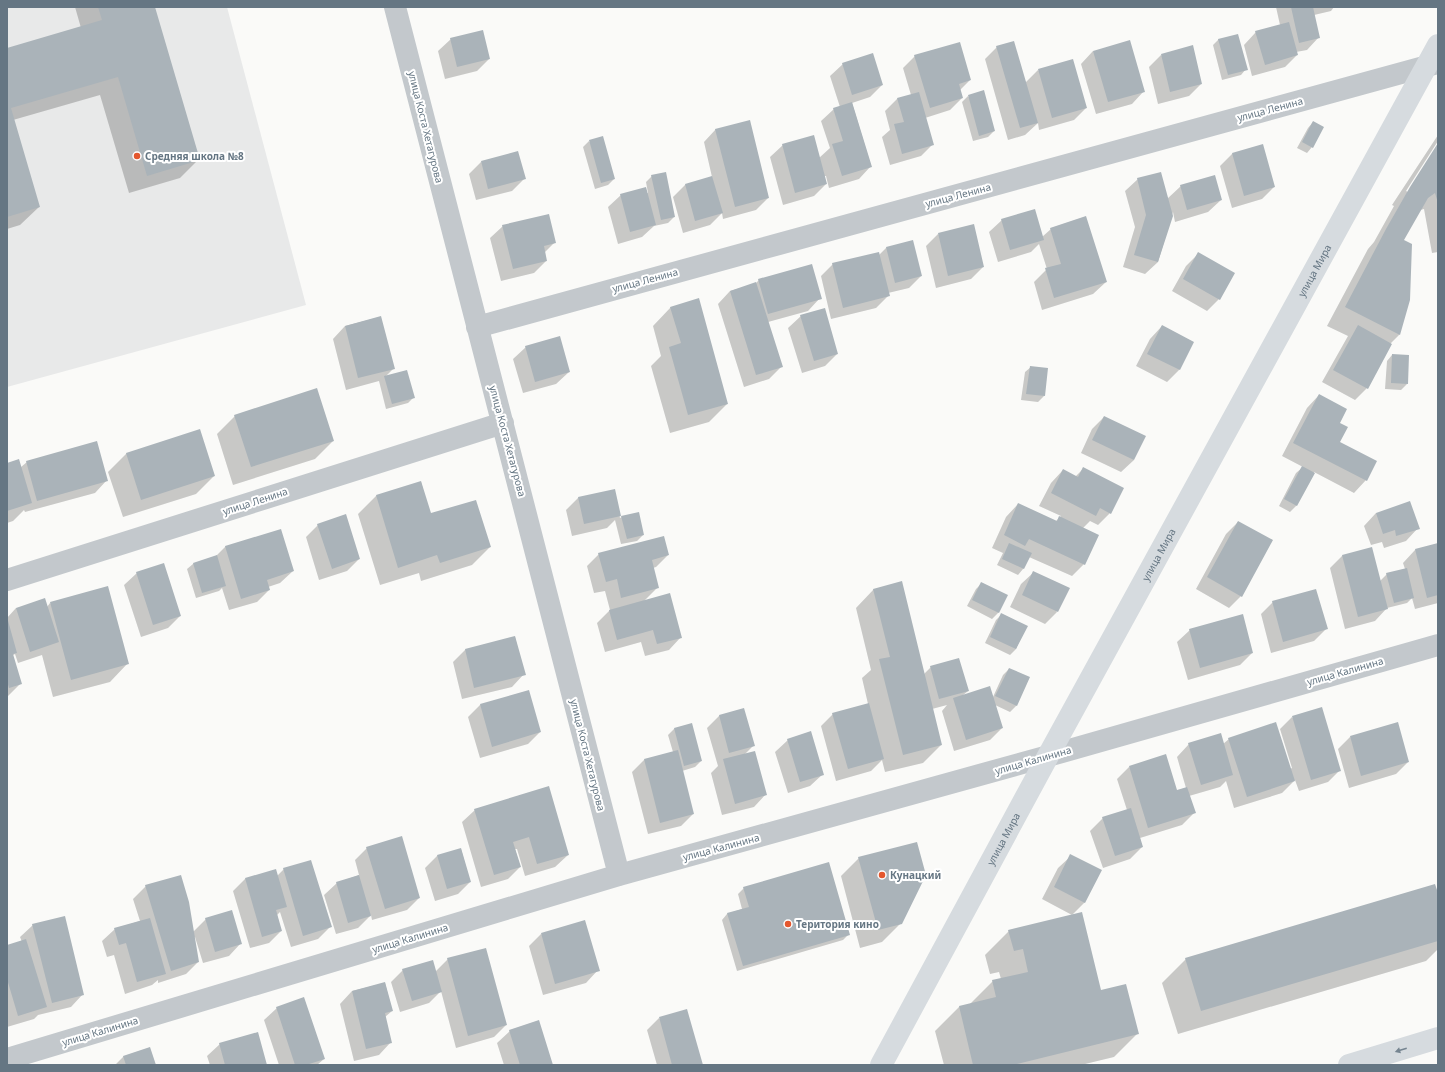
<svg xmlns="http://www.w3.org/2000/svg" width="1445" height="1072" font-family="'Noto Sans',sans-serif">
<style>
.built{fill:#e8e9e9}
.shadow{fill:#0003}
.building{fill:#aab3b9}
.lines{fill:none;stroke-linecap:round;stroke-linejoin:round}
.street{stroke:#c3c8cc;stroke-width:22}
.secondary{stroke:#d6dbdf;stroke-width:22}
.oneway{fill:#768591}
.poi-dot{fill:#e4572e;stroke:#fff;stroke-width:1.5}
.labels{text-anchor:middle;stroke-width:4;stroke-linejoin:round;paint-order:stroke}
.street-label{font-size:10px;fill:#657683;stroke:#fff}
.poi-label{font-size:10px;font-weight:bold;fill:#657683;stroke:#fff;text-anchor:start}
</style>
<rect width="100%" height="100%" fill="#fafaf8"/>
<!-- built -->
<path class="built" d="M7,7H227L306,305L7,387Z"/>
<!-- shadow -->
<path class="shadow" d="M75,7H154L198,160L180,178L129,193L100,95L13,120L39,207L20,225L7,229V49L81,28Z
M1276,7H1334L1331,11L1314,15L1319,37L1307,50L1296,52L1297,55L1285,67L1252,76L1244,45L1256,32L1280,25Z
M451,39L489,59L477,71L445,79L438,51Z
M1219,39L1246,69L1241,75L1222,80L1213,45Z
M997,47L1025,83L1038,70L1086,108L1074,120L1039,130L1038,123L1025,135L1008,140L985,59Z
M1093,51L1144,91L1132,104L1096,114L1081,64Z
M1161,55L1201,84L1189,96L1158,104L1149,67Z
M915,56L970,80L960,90L962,98L950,110L925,118L933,144L921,156L890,165L882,137L890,130L885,111L897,99L911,95L903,68Z
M843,64L882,85L870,97L852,103L871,166L859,179L829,188L826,176H824L826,184L814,196L783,205L770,157L783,145L819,158L830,148L821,121L834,109L840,107L830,76Z
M968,96L994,131L988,137L973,141L962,102Z
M1313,122L1312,147L1307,153L1297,148L1308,128Z
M716,129L768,198L756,210L723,219L722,213L710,225L683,233L673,197L685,185L712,177L704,142Z
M1438,135V141L1406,191L1408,192L1438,145V252L1432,253L1424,209L1420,210L1403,240L1409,300L1399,335L1390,344L1367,388L1355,400L1322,382L1348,336L1327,326L1368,249L1374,242L1394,206L1392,205Z
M589,141L614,179L608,185L595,189L583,147Z
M1262,145L1274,187L1262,199L1232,208L1220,166L1232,154Z
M481,162L525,178L512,191L476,200L469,174Z
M652,176L674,217L668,223L654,226L642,237L618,244L608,207L621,195L648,193L646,182Z
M1138,179L1167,199L1181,186L1221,200L1208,212L1175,222L1173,212L1158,262L1145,274L1123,267L1135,227L1125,191Z
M1002,220L1042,237L1051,229L1106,282L1093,294L1042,310L1034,282L1047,269L1039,244L1031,252L998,262L989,232Z
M503,226L555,242L544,253L546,261L534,273L501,281L490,238Z
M938,234L983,267L971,279L936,288L926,246Z
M912,241L921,276L909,288L888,293V296L876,308L831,319L821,276L833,264L879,255L886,248Z
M1198,254L1219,299L1207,311L1172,291L1186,266Z
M759,280L820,298L808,311L768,322L781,367L769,379L744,387L718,304L730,291L755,284Z
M671,307L727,404L709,422L670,433L651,366L661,356L653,326Z
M801,316L837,354L825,366L802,373L788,328Z
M380,317L393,369L386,376L414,397L408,403L386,409L379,381L346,390L333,339L345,326Z
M1162,326L1193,342L1179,370L1167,382L1136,366L1150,339Z
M526,347L569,372L556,384L523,393L513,359Z
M1392,355L1407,384L1401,390L1385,389L1387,361Z
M1031,367L1044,396L1038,402L1021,400L1025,372Z
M1319,395L1338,423V443L1375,462L1366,480L1354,493L1314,472L1296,506L1290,512L1279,506L1296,473L1303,467L1282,456L1307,408Z
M235,416L333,441L315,459L233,485L217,434Z
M1104,417L1134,460L1121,472L1081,453L1092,429Z
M127,453L214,476L196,494L123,517L108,472Z
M27,462L107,480L95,493L25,512L24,510L13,521L7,523V464L21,467Z
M1083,469L1110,513L1098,525L1090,521L1083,528L1084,564L1072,576L1029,557L1023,569L1018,575L997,565L1003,553L992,548L1006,517L1018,504L1055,522L1061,516L1039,506L1051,483L1063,470L1075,477Z
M421,482L430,515L490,547L472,565L421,581L419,573L380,585L358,514L376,496Z
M614,490L620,518L622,517L643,535L637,541L621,544L615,520L607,528L572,536L566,510L578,498Z
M1376,513L1418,528L1406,541L1384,548L1382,542L1371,545L1364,526Z
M1238,522L1241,596L1229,608L1196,589L1226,534Z
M318,525L359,559L347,571L319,580L306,537Z
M1438,544V603L1415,609L1412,598L1407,603L1387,608L1375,621L1345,629L1330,568L1342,556L1371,548L1380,581L1387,574L1405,569L1403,563L1415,550Z
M226,546L293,571L280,583L268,587L269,590L257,602L229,610L222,588L219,591L196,598L187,569L193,564L215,557Z
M599,554L668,555L656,567L653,568L658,587L644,601L681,637L669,650L645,656L641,642L605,652L597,623L610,610L605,591L594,593L587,566Z
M1034,572L1057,612L1045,624L1010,607L1021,584Z
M137,573L180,616L168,628L141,637L124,585Z
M982,583L1006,596L998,613L992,619L967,606L976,589Z
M874,589L924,674L931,667L968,691L962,696L993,697L1003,675L1009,669L1029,678L1016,706L1010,712L995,705L1002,728L990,740L954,751L942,711L947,705L932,709L941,745L923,763L885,772L882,760L871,771L836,781L821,726L833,714L868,704L862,678L871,670L856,608Z
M1273,602L1326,629L1314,641L1271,653L1261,614Z
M50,603L128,663L110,682L53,697L42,655L18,663L15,654L12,656L20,684L7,697V618L16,608L47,607Z
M1002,614L1026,626L1016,649L1010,655L985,643L996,620Z
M1190,630L1252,653L1240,665L1188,680L1177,642Z
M515,637L524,674L512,687L462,699L453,662L465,650Z
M528,691L540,732L528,744L480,758L468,717L480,705Z
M743,709L754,745L744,755L766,794L754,807L722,815L711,773L718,766L707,728L719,716Z
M1292,717L1340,770L1328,782L1299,791L1295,780L1282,793L1234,808L1226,781L1220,787L1189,796L1194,813L1182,825L1140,838L1142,847L1130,859L1103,868L1090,831L1103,818L1127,810L1117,779L1129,767L1177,791L1186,788L1177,757L1189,744H1223L1229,739L1290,769L1292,768L1280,729Z
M691,724L701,761L695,767L682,771L693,814L681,826L648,834L632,772L644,760L673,752L668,735L674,729Z
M1350,737L1408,762L1396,774L1349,788L1338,749Z
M788,740L823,774L810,786L788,793L775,752Z
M475,810L568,855L555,867L525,876L517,849H515L520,867L508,879L481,887L462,822Z
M367,848L419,898L407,910L372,920L371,915L358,928L336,934L324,895L337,883L359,875L355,860Z
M461,849L470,882L458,894L435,901L425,868L437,856Z
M1071,856L1085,902L1072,915L1042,899L1058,868Z
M859,858L901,923L882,942L860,948L841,876Z
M284,869L330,927L318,939L291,947L280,912L277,915L281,931L269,943L250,948L233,891L245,879L277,876Z
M146,886L193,932L206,919L241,943L229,956L203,963L195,937H194L198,962L186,974L158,983V980L152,985L125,994L114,955L107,957L102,941L115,929L140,921L133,899Z
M744,888L849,934L843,940L737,971L722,920L727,914L742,909L738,894Z
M1438,897V949L1426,961L1178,1034L1162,983L1186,959Z
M33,925L83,994L71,1007L38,1015L34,1019L7,1027V946L22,942L20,937Z
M1009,931L1100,991L1138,1033L1114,1057L1081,1065H944L935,1031L959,1007L970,1004L993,981L1001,979L999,972L990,974L985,955Z
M541,934L598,970L586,983L543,995L529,946Z
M448,959L506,1025L494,1037L456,1048L441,991L429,1003L400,1012L391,982L403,970L435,972Z
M385,983L392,1011L385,1017L391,1042L379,1055L354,1061L340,1004L352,991Z
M277,1008L324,1059L317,1065H279L264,1020Z
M659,1018L702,1065H657L647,1030Z
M510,1031L552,1065H504L497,1043Z
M220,1044L266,1065H210L207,1056Z
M124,1056L155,1065H115Z"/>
<!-- building -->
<path class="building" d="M98,7H155L200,160L147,176L118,77L11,108L40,207L7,217V48L102,20Z
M1291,7H1313L1320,38L1299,43Z
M1289,22L1298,55L1265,65L1255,31Z
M483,30L490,59L457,67L450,38Z
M1238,34L1248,70L1228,75L1218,39Z
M1130,40L1145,92L1108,102L1093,51Z
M1014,41L1038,123L1020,128L996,46Z
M960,42L971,80L959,84L963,98L930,108L914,55Z
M1193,45L1202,84L1170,92L1161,54Z
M873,53L883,85L852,95L842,63Z
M1073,59L1087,108L1052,118L1038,69Z
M984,90L995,131L979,136L968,95Z
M919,92L934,145L902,154L894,124L904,122L897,98Z
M852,102L872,167L842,176L832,144L843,141L833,108Z
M750,120L769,198L735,207L715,129Z
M1313,121L1324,127L1313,148L1302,142Z
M814,135L827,184L795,193L782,144Z
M603,136L615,179L601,183L589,140Z
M1438,143V203L1435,193L1428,198L1404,240L1412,244L1410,300L1400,335L1345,307L1386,229L1410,187Z
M1263,144L1275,187L1244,196L1232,153Z
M518,151L526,179L488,189L481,161Z
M666,172L675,217L661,220L651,175Z
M1161,172L1173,216L1158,262L1134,255L1146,215L1137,178Z
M1215,175L1222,200L1187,210L1180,185Z
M712,176L723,213L695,221L685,184Z
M646,187L656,225L630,232L620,194Z
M1035,209L1044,240L1010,250L1001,219Z
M549,214L556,243L544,246L547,261L513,269L502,225Z
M1086,216L1107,282L1054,298L1045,268L1061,264L1050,228Z
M974,224L984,267L948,276L938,233Z
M913,240L922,276L895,283L886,247Z
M879,252L890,296L843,308L832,263Z
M1198,252L1235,273L1220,300L1183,279Z
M812,264L822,299L768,314L758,279Z
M756,282L783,367L756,375L730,291Z
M699,298L728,404L688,415L669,347L681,343L670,307Z
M825,308L838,354L814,361L800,315Z
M381,316L395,369L358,378L345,326Z
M1162,325L1194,342L1180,370L1147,354Z
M1358,325L1392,344L1368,389L1333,370Z
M560,336L570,372L535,382L525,346Z
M1392,354L1409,355L1408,384L1391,383Z
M1030,366L1048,368L1045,396L1026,394Z
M407,370L415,398L392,404L384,376Z
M317,388L334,441L251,467L234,415Z
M1319,394L1347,409L1340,423L1348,427L1340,442L1377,461L1367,481L1293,443Z
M1104,416L1146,436L1134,460L1092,440Z
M200,429L215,476L141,500L126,453Z
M97,441L108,481L37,501L26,461Z
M19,459L32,503L7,511V463Z
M1302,466L1315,473L1297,506L1284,499Z
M1083,467L1124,488L1111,514L1100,508L1096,516L1051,493L1063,469L1078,477Z
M421,481L431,513L476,500L491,547L440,563L437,555L398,568L376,495Z
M615,489L621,516L584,524L578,497Z
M1410,501L1420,529L1396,536L1395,530L1383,534L1376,513Z
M1018,503L1057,521L1059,516L1099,535L1085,565L1029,539L1025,546L1004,535Z
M639,512L644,535L627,539L621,516Z
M346,514L360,559L332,569L317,524Z
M1238,521L1273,540L1242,597L1207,577Z
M281,529L294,571L267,580L270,590L241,599L225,546Z
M664,536L669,555L652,560L659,588L621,598L617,579L606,582L598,553Z
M1009,543L1032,553L1024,569L1002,559Z
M1438,543V595L1427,598L1415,549Z
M1372,547L1388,609L1358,617L1342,555Z
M217,555L226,586L202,593L193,563Z
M164,563L181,616L153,625L136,572Z
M1407,568L1414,598L1394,603L1386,573Z
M1033,571L1070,588L1058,612L1022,595Z
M902,581L942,745L903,755L879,659L890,657L873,589Z
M981,582L1008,595L999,613L972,600Z
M108,586L129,664L71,680L50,602Z
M1316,589L1328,629L1283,642L1272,601Z
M670,593L682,638L657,644L653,630L617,640L609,610Z
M45,598L59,642L30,652L16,608Z
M1001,613L1028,626L1016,649L990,637Z
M1243,614L1253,653L1200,668L1189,629Z
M7,617L17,653L13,654L22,684L9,688L7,681Z
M515,636L526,675L474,688L465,649Z
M959,658L969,691L939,699L930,666Z
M1009,668L1030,677L1017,706L995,696Z
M990,686L1003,728L966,740L953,698Z
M529,690L541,732L492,747L480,704Z
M869,703L884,759L848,769L832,713Z
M1322,707L1341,771L1311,780L1292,716Z
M744,708L755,746L729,753L719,715Z
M1276,722L1295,781L1247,797L1228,738Z
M1398,722L1409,762L1361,776L1350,736Z
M692,723L702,761L684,766L674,728Z
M811,731L824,775L800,782L787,739Z
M1221,733L1233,775L1201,785L1188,743Z
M678,750L694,814L660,823L644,759Z
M755,751L767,795L735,804L723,759Z
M1166,754L1177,790L1187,787L1196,813L1148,828L1129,766Z
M549,786L569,855L537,864L529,837L513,842L521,867L494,875L474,809Z
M1131,808L1143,847L1115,856L1102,817Z
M402,836L420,898L385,909L366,847Z
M917,842L926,875L902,924L878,930L858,857Z
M461,848L471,882L447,889L437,855Z
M1070,854L1102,870L1085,903L1054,887Z
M311,860L332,927L303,936L283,868Z
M829,862L850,935L743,966L727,913L749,907L743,887Z
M276,869L287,907L276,910L282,931L262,937L245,878Z
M181,875L189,902L199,962L171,971L145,885Z
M359,875L371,916L348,923L336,882Z
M1435,884L1438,893V941L1201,1011L1185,958Z
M232,910L242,944L215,952L205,918Z
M1082,912L1101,990L1126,984L1139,1034L1013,1065H973L959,1006L996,997L992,980L1028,972L1023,949L1014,951L1008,930Z
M65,916L84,995L52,1003L32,924Z
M150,918L166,974L137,982L126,943L119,945L114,928Z
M585,920L600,971L555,984L541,933Z
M26,939L47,1007L18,1016L7,979V945Z
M486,948L507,1025L468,1036L447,958Z
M433,960L442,992L412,1001L402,969Z
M385,982L393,1011L385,1013L392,1043L366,1049L352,991Z
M304,997L325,1059L306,1065H295L276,1007Z
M687,1009L703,1065H672L659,1017Z
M539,1020L553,1065H520L509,1030Z
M258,1032L267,1065H225L219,1043Z
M150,1047L156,1065H126L123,1056Z"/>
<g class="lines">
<!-- street -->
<path class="street" d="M395,7L619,875
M477,327L1438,63
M7,580L503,423
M7,1059L619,875L1048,756L1438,645"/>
<!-- secondary -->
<g class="secondary">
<path id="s1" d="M881,1065L1048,756L1438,45"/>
<path d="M1349,1065L1438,1038"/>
</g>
</g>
<!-- one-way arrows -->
<defs><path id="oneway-solid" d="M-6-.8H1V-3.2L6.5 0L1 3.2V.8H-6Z"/></defs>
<use class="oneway" href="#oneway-solid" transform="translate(1401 1050) rotate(163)"/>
<!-- markers -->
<g class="poi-dot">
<circle cx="137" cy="156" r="4"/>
<circle cx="882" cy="875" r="4"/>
<circle cx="788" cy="924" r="4"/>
</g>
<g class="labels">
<!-- street labels -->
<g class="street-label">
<text transform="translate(1270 109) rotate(-15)" y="4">улица Ленина</text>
<text transform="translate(426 127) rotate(76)" y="4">улица Коста Хетагурова</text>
<text transform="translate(958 195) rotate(-15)" y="4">улица Ленина</text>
<text dy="4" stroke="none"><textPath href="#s1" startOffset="905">улица Мира</textPath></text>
<text transform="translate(645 280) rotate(-15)" y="4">улица Ленина</text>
<text transform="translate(508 441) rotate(75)" y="4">улица Коста Хетагурова</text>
<text transform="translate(255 501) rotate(-18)" y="4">улица Ленина</text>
<text dy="4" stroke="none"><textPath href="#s1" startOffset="581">улица Мира</textPath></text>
<text transform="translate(1345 671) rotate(-16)" y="4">улица Калинина</text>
<text transform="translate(588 755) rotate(76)" y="4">улица Коста Хетагурова</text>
<text transform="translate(1033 760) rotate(-16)" y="4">улица Калинина</text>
<text dy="4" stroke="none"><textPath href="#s1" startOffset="257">улица Мира</textPath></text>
<text transform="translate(721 847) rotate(-15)" y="4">улица Калинина</text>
<text transform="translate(410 938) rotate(-17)" y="4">улица Калинина</text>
<text transform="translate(100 1031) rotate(-17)" y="4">улица Калинина</text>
</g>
<!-- poi labels -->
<g class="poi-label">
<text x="145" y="160">Средняя школа №8</text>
<text x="890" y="879">Кунацкий</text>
<text x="796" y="928">Територия кино</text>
</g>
</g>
<!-- border -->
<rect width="1445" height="1072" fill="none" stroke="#657683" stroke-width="16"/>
</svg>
